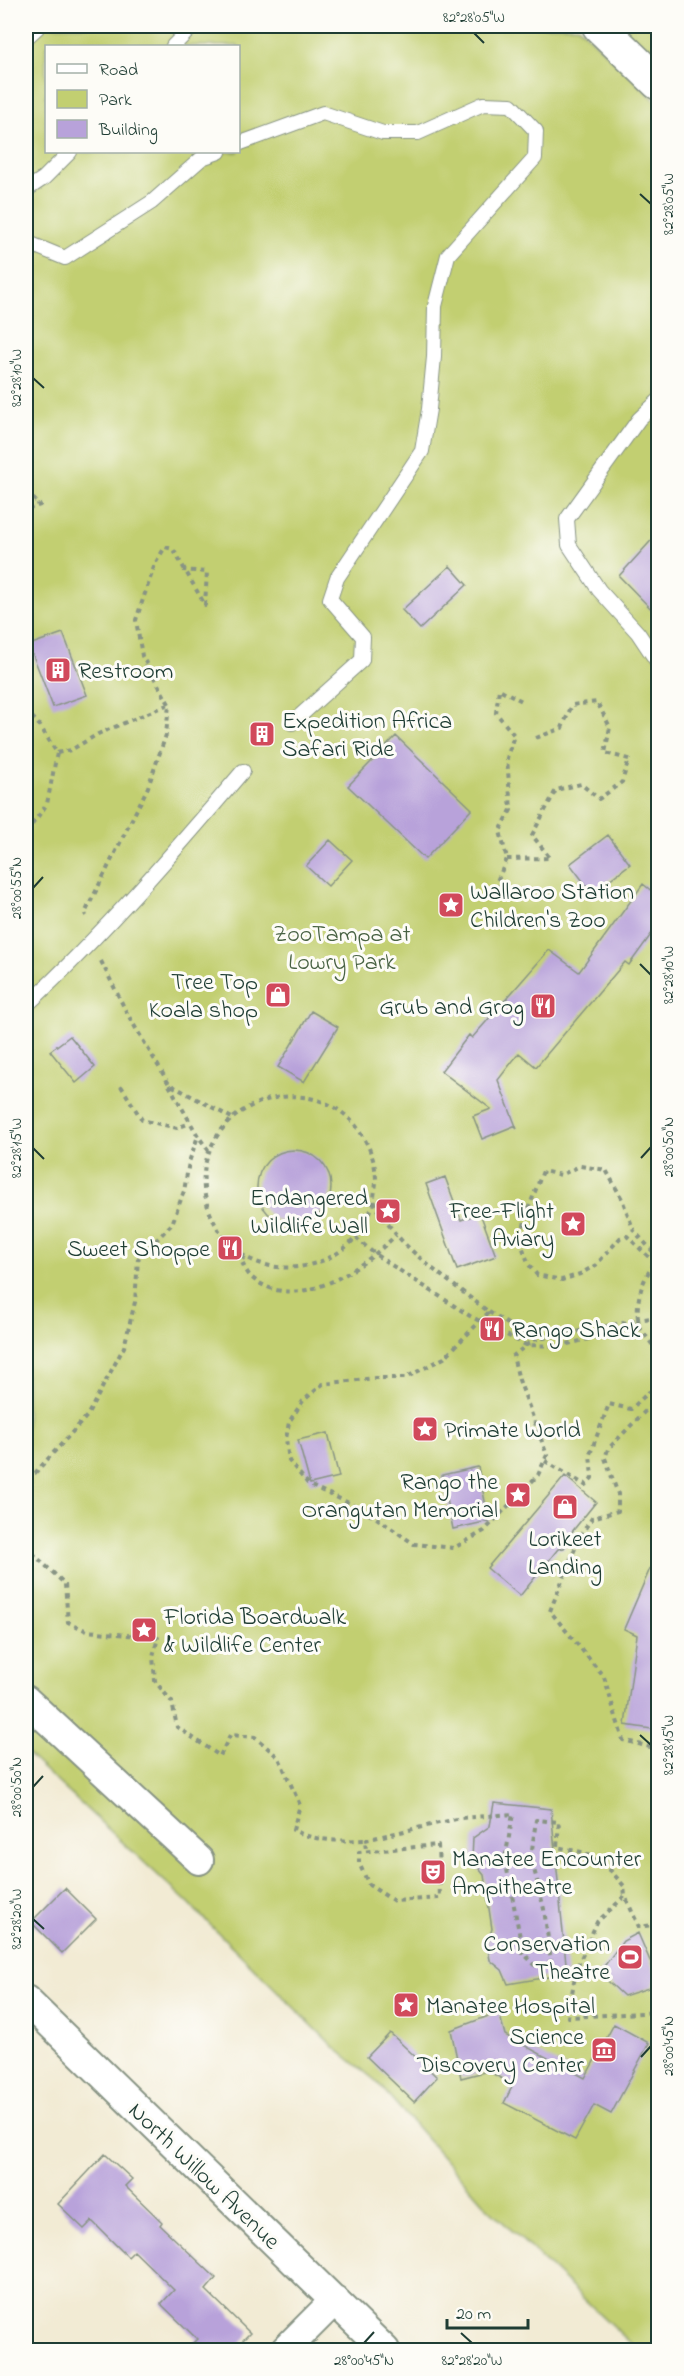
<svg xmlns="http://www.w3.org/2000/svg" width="684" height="2376" font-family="'Indie Flower',sans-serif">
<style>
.green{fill:#c2cf71;stroke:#708652;stroke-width:1.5;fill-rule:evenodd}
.building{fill:#b8a2da}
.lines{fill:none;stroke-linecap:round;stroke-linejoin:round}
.service-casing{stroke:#889484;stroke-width:16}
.minor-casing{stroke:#889484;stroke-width:32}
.tertiary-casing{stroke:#889484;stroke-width:36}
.path{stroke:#889484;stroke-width:4;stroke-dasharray:4.5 4.5;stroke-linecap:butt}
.service{stroke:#fff;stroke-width:14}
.minor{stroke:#fff;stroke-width:28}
.tertiary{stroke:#fff;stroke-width:33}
.ticks{fill:none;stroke:#1f3d34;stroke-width:2}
.labels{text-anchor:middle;stroke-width:6;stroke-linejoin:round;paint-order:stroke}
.poi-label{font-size:24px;fill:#1f3d34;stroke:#fdfcf7;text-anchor:start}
.park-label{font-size:24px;fill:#486243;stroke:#fdfcf7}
.street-label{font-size:24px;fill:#1f3d34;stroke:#fdfcf7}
.neatline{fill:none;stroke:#1f3d34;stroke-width:2}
.ticks-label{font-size:15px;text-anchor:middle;fill:#1f3d34}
</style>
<rect width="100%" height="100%" fill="#fdfcf7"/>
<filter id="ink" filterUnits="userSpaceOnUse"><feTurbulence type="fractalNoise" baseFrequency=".0167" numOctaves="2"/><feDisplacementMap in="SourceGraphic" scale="12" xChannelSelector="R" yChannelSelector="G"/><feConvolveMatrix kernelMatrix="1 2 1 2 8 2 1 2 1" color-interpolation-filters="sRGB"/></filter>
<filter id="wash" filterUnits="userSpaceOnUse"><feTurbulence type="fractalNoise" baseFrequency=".008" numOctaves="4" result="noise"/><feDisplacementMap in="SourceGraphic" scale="24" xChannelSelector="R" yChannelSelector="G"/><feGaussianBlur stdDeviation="1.35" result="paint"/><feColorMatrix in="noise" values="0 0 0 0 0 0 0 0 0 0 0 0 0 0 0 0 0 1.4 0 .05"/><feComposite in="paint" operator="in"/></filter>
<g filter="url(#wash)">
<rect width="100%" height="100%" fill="#f2ebd4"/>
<!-- green -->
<path class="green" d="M26,26H578L658,103V2350H638L487,2207L376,2081L334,2047L186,1901L26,1753ZM46,46H238V152H46Z
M617,26H658V66Z"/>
<g id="blocks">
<!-- building -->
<path class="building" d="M658,533V616L619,576Z
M450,566L467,585L420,629L402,610Z
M63,633L87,695L53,707L29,645Z
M396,736L472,809L425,859L348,786Z
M608,835L630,864L592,893L570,864Z
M330,840L352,860L328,886L306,866Z
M643,884L658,896V925L629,965L625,962L536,1067L519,1053L498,1080L517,1129L514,1126L482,1139L473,1116L491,1109L441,1071L469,1035L472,1038L549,950L579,972Z
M311,1011L338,1027L304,1082L278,1067Z
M70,1036L95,1067L76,1083L50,1051Z
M257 1187a37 37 0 1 1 74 0a37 37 0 1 1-74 0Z
M445,1177L461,1220L480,1213L496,1256L457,1270L426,1184Z
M328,1433L339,1477L310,1484L298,1440Z
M478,1467L489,1521L453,1529L442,1475Z
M565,1476L596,1502L571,1533L564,1548L558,1549L520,1596L487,1568Z
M658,1550V1730L625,1725L637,1635L624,1629Z
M494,1803L551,1809L567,1974L508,1984L502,1970L490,1960L487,1943L492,1929L484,1875L472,1860L473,1838L490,1826Z
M65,1888L96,1919L62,1953L31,1922Z
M638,1933L657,1977L652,1987L624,1996L599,1973L623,1941Z
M499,2012L505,2035L585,2078L614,2024L649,2043L611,2114L594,2105L575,2140L504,2103L513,2085L488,2071L461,2078L451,2030Z
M390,2033L437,2077L414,2102L367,2057Z
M105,2154L132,2179L125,2186L162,2222L160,2225L216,2278L206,2290L250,2333L233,2350H186L197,2339L161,2304L174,2290L134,2251L128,2257L92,2221L84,2229L58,2204Z"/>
</g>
</g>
<g filter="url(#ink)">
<use href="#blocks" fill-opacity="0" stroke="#889484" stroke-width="1.5"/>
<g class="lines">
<!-- service casing -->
<g class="service-casing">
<path id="service" d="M26,38L39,26
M173,46L193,26
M238,144L323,113L383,133H418L483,104L511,105L536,131L535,158L448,255L435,306L434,357L429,409L422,451L337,578L330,599L363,637L362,660L292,723
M26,190L44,178L70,152
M26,242L65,258L152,202L202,158L219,152
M658,401L639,419L567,519L569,545L599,590L638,633L658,663
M26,1006C104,933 174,852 243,771"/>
</g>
<!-- minor casing -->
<g class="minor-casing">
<path id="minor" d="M26,1700L199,1860
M26,2000L385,2350
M285,2350L335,2300"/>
</g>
<!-- tertiary casing -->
<g class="tertiary-casing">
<path id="tertiary" d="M599,26L658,83"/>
</g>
<!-- path -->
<path class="path" d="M26,492L40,505L26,510
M169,704L142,656L136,620L155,564L165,547L173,549L205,605L207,572L183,570
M26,710L40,726L57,753L47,804L26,833
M57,753L71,750L98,734L169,704L166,735L148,787L85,913L86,916
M507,859L550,858L532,835L556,790L581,784L599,799L622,782L629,759L605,753L610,727L597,702L572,705L562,728L536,738
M503,897L497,881L507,859L500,831L511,810L507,758L514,735L496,713L499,689L522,701
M101,961L128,1015L169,1084L232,1118
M169,1085L198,1136L209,1151
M121,1086L142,1120L177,1128L190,1123
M374,1201C370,1214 365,1226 356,1237C323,1275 257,1280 224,1238C209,1217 200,1192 205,1166C218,1097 311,1071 356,1126C368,1142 376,1161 376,1181C376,1187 374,1193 374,1199C375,1209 389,1225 395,1233C417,1260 461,1290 489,1312L444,1358L405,1378H375L323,1384L303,1401L289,1422L286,1439L289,1461L309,1485L349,1503L378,1519L414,1544L454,1548L484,1531L538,1475L547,1455L519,1380L513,1356L533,1340L638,1320C636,1297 643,1277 658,1259
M356,1238L376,1255L470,1316L526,1345L559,1346L639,1327
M245,1256L241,1261C244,1266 247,1273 251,1277C297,1316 363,1268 396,1235
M655,1263L627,1236L620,1238L596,1265L580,1274L562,1280L537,1275L529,1265L521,1243L526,1215L543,1171L561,1175L580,1166L606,1170L622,1199L634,1231L658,1257
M489,1312L533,1340
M658,1317L638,1320L639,1327L658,1352
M658,1398L608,1449L605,1458L618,1494V1511L592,1518L580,1536L550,1611L604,1677L623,1740L658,1749
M545,1461L585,1485L592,1478L590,1454L609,1404L631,1409L649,1392L658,1388
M26,1475L35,1473L87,1416L124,1347L135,1302L138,1259L172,1224L184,1191L189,1162L198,1136
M26,1547L65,1584L68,1622L87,1631L158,1638L153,1656L155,1681L172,1702L177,1727L220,1756L230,1735L255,1737L279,1758L300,1805L293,1830C317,1842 339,1841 365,1840L366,1851
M365,1840L461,1818L513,1814L505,1859L523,1953L537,1967L551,1961L544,1909L531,1857L536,1820L559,1822L557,1847L586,1853L611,1871L624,1886L625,1896
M438,1845L440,1898L394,1901L369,1885L359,1863V1852Z
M658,1924L639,1927L625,1896L597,1922L576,1970L568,2017L658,2012"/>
<!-- service -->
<use href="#service" class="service"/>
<!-- minor -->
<use href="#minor" class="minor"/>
<!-- tertiary -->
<use href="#tertiary" class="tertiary"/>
</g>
</g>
<!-- ticks -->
<path class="ticks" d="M474,33L484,43M640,194L651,204M33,378L44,388M33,888L43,877M640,964L651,975M33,1148L44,1159M641,1158L651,1147M640,1735L651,1745M33,1787L43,1776M33,1919L44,1929M641,2057L651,2046M461,2333L472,2343M364,2343L374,2332"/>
<!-- icons -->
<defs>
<g id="building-square" transform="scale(1.35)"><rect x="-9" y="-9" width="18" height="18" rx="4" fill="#d1495b" stroke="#fdfcf7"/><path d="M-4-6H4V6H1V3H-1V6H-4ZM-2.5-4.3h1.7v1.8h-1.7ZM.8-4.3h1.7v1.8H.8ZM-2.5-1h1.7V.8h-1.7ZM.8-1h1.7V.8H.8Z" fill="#fff"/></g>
<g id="sight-square" transform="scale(1.35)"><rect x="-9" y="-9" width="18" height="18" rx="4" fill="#d1495b" stroke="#fdfcf7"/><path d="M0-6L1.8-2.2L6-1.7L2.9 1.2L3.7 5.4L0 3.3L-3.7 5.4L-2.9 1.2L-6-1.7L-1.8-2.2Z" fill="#fff"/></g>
<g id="shop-square" transform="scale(1.35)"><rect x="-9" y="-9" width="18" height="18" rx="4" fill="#d1495b" stroke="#fdfcf7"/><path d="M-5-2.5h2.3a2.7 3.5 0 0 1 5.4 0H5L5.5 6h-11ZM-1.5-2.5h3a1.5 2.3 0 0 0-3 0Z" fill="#fff"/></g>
<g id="restaurant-square" transform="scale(1.35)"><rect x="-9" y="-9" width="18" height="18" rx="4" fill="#d1495b" stroke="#fdfcf7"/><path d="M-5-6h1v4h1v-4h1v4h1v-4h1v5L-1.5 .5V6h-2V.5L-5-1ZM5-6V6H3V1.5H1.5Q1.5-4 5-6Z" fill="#fff"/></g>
<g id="theatre-square" transform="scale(1.35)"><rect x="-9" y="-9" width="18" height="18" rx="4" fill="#d1495b" stroke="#fdfcf7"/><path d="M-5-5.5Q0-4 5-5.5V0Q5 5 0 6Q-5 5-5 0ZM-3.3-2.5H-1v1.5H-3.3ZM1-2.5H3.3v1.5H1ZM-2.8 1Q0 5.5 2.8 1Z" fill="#fff"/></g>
<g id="stadium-square" transform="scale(1.35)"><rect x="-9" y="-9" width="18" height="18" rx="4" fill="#d1495b" stroke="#fdfcf7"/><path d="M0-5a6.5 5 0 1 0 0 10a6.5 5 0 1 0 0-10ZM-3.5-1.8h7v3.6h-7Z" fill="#fff"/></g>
<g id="museum-square" transform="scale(1.35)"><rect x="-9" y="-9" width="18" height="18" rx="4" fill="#d1495b" stroke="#fdfcf7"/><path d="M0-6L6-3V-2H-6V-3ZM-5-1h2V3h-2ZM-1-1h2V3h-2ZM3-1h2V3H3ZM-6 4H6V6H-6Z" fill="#fff"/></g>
</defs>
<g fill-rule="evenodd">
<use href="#building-square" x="58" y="670"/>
<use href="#building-square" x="262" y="734"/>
<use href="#sight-square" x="451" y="905"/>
<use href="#shop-square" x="278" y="995"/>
<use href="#restaurant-square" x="543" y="1006"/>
<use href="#sight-square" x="388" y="1211"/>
<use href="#sight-square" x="573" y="1224"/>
<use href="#restaurant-square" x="230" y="1248"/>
<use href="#restaurant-square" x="492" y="1329"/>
<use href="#sight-square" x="425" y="1429"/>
<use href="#sight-square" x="518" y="1495"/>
<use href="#shop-square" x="565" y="1507"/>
<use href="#sight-square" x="144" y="1630"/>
<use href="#theatre-square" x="433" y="1872"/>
<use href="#stadium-square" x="630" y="1957"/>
<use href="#sight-square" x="406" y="2005"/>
<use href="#museum-square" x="604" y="2050"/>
</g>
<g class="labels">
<!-- poi labels -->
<g class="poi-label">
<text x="78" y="678">Restroom</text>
<text x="282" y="728">Expedition Africa<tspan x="282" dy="28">Safari Ride</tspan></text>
<text x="470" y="899">Wallaroo Station<tspan x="470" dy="28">Children's Zoo</tspan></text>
<text x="258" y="989" text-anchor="end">Tree Top<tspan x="258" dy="28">Koala shop</tspan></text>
<text x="524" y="1014" text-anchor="end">Grub and Grog</text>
<text x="368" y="1205" text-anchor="end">Endangered<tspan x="368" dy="28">Wildlife Wall</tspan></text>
<text x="554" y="1218" text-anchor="end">Free-Flight<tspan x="554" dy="28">Aviary</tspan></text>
<text x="210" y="1256" text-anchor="end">Sweet Shoppe</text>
<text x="512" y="1337">Rango Shack</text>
<text x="444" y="1437">Primate World</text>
<text x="498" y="1489" text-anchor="end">Rango the<tspan x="498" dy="28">Orangutan Memorial</tspan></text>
<text x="565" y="1546" text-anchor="middle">Lorikeet<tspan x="565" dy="28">Landing</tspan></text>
<text x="164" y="1624">Florida Boardwalk<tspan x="164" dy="28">&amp; Wildlife Center</tspan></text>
<text x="452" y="1866">Manatee Encounter<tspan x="452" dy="28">Ampitheatre</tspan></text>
<text x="610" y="1951" text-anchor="end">Conservation<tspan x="610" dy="28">Theatre</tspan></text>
<text x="426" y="2013">Manatee Hospital</text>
<text x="584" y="2044" text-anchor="end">Science<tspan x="584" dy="28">Discovery Center</tspan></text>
</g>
<!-- park labels -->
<g class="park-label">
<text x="342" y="941">ZooTampa at<tspan x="342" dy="28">Lowry Park</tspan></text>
</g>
<!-- street labels -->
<g class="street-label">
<text transform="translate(205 2175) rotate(44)" y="8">North Willow Avenue</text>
</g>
</g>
<!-- margin -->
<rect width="684" height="2376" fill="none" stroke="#fdfcf7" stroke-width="66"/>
<!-- legend -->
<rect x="45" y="45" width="195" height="108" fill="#fdfcf7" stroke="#a4b0a9" stroke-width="1.5"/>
<rect x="57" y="64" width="30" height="9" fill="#ffffff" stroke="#a4b0a9" stroke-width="1.5"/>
<text x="99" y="75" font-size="18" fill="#1f3d34">Road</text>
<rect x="57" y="90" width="30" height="18" fill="#c2cf71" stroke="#a4b0a9" stroke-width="1.5"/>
<text x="99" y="105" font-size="18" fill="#1f3d34">Park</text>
<rect x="57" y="120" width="30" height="18" fill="#b8a2da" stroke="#a4b0a9" stroke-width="1.5"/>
<text x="99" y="135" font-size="18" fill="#1f3d34">Building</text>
<!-- scale -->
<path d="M447 2319v9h81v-9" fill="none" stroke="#1f3d34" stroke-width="3"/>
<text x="456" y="2319" font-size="18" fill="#1f3d34" stroke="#fdfcf7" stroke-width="4.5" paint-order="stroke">20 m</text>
<rect x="33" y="33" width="618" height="2310" class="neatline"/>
<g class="ticks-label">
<text x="474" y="22">82°28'05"W</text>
<text transform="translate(668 204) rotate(-90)" y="5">82°28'05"W</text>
<text transform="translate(16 378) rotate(-90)" y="5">82°28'10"W</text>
<text transform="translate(16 888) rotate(-90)" y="5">28°00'55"N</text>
<text transform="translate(668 975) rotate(-90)" y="5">82°28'10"W</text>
<text transform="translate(668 1147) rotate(-90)" y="5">28°00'50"N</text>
<text transform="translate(16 1148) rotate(-90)" y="5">82°28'15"W</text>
<text transform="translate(668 1745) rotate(-90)" y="5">82°28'15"W</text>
<text transform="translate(16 1787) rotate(-90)" y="5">28°00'50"N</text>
<text transform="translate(16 1919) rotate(-90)" y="5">82°28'20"W</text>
<text transform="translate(668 2046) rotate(-90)" y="5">28°00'45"N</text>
<text x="364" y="2365">28°00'45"N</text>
<text x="472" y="2365">82°28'20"W</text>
</g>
</svg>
